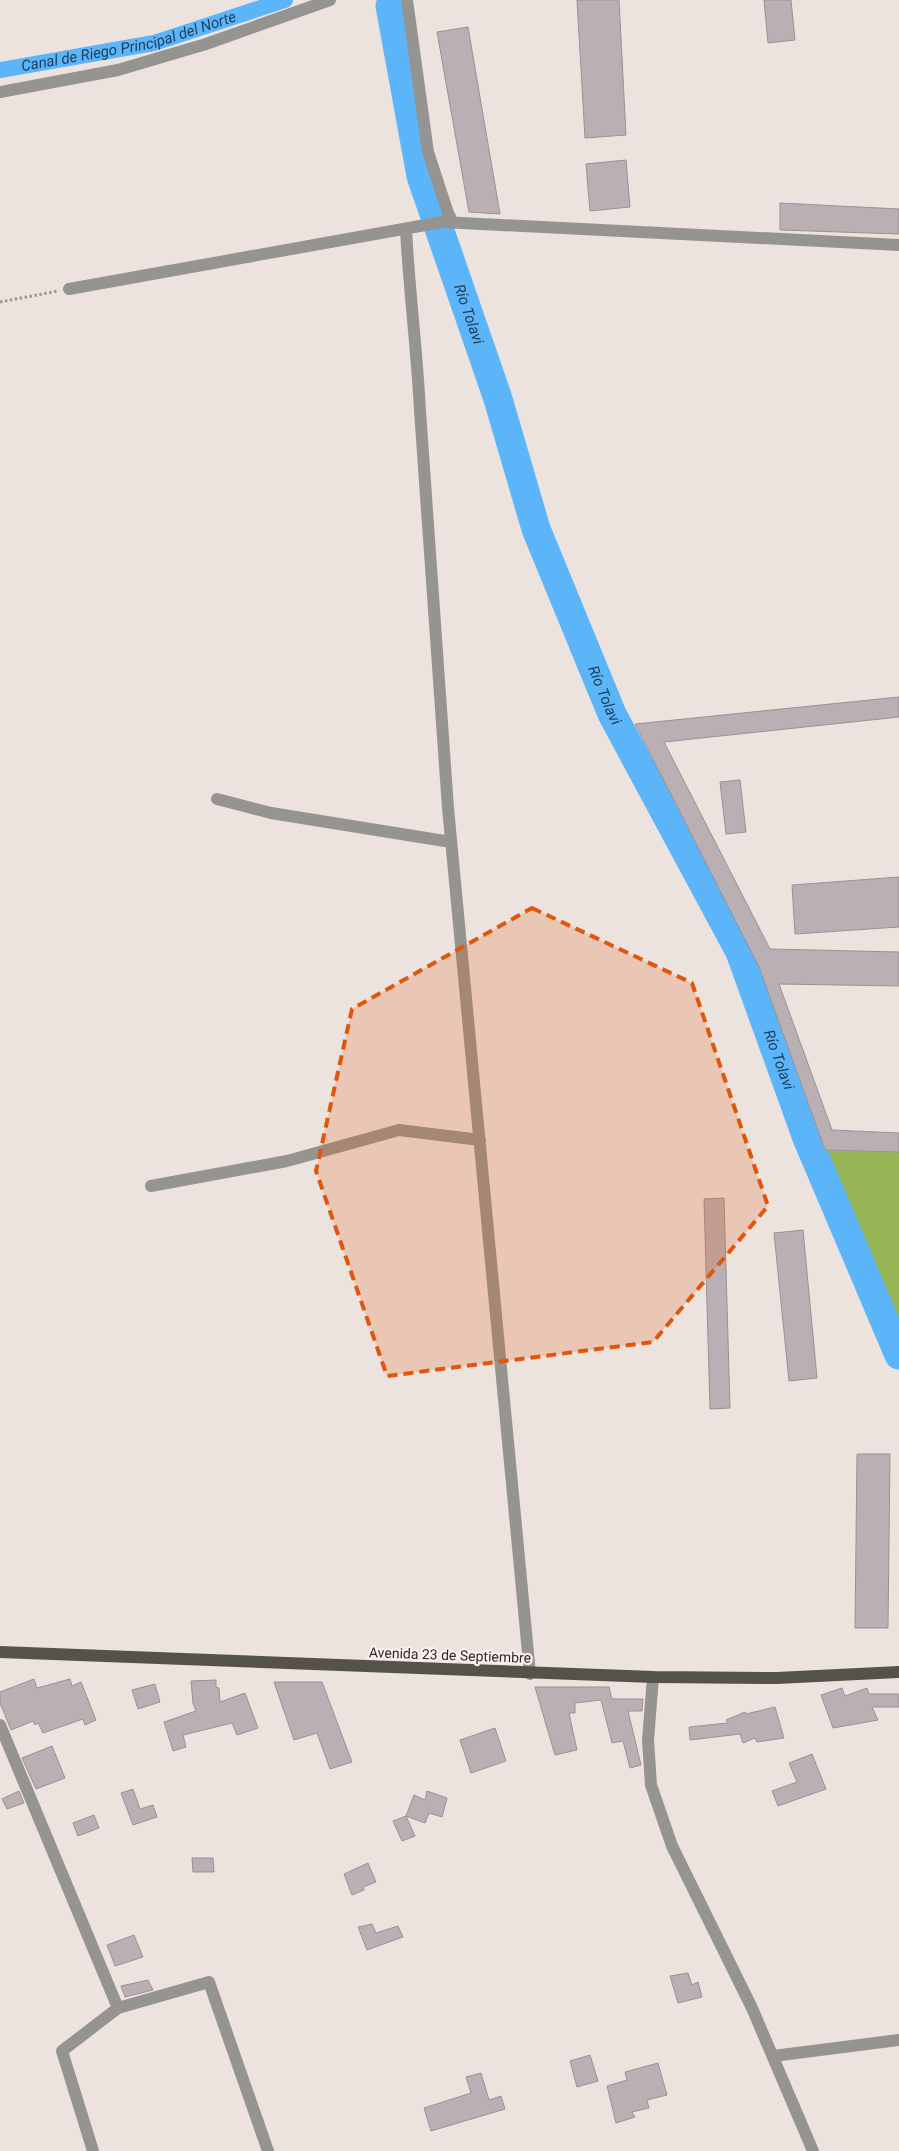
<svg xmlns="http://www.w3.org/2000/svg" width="899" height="2151" font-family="Roboto,sans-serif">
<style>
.forest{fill:#97b757}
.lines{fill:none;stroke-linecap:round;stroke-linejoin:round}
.canal{stroke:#5db5f9;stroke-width:16}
.river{stroke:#5db5f9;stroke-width:29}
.building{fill:#baafb3;stroke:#9b9194}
.path{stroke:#9e9693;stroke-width:3;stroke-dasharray:2.5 2.5;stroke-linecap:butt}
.minor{stroke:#969490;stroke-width:12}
.major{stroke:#55524b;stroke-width:12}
.marked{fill:#df570d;fill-opacity:0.2;stroke:#df570d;stroke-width:4;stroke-dasharray:10 6;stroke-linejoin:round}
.labels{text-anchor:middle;stroke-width:4.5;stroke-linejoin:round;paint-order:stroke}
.street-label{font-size:14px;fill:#2e2a29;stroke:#faf0eb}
.water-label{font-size:15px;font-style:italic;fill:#193d59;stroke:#faf0eb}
</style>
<rect width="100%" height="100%" fill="#ede3de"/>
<!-- forest -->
<path class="forest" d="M825,1150L899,1152V1321Z"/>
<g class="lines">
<!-- canal -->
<path class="canal" id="s1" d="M0,70L154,43L285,0"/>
<!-- river -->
<path class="river" id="s2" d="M390,6L421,176L498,399L536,529L612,714L740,952L807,1138L899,1355"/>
</g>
<!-- building -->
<path class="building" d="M577,0H619L626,135L585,138Z
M764,0H791L795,40L768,43Z
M468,27L500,214L469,212L437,32Z
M626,160L630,207L590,211L586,164Z
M780,203L899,209V234L780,230Z
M899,697V717L664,742L770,949L899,952V986L779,984L832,1130L899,1133V1152L825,1150L759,967L635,724Z
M740,780L746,832L726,834L720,782Z
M899,877V927L795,934L792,885Z
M724,1198L730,1408L710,1409L704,1199Z
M803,1230L817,1378L789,1381L774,1233Z
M857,1454H890L888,1628H855Z
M34,1679L37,1688L70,1679L72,1686L81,1682L96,1720L85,1725L83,1719L43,1733L38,1723L35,1725L33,1721L11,1730L0,1703V1692Z
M216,1680V1687L219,1688L220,1702L245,1693L258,1728L237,1735L232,1723L183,1735L186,1747L173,1751L164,1722L196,1711L193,1703L191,1681Z
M274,1682H322L352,1762L330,1769L317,1733L294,1740Z
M155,1684L160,1702L138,1709L132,1690Z
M535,1687H609L612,1699H643L642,1711H628L641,1765L630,1768L623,1741L612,1743L601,1700L575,1703V1713H569L577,1750L555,1755Z
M842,1688L845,1696L867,1688L869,1694H899V1707H872L878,1720L833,1728L821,1695Z
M775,1707L784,1738L757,1742L755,1738L743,1743L740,1734L690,1740L689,1727L728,1723L726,1720L745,1712L746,1714Z
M495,1728L506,1761L471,1773L460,1740Z
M52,1746L65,1778L36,1789L22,1758Z
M812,1754L826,1789L778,1806L772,1791L797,1782L789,1763Z
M133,1789L140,1809L153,1805L157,1817L133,1825L121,1793Z
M19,1791L24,1803L7,1809L2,1799Z
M427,1791L447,1798L442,1817L429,1813L425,1823L406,1816L414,1795L425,1800Z
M94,1815L99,1828L78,1836L73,1823Z
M406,1816L415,1836L402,1841L393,1821Z
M192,1858H213L214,1872H193Z
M368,1863L376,1882L363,1887L364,1890L352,1895L344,1874Z
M372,1924L376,1933L398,1926L403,1937L367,1950L358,1927Z
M134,1935L143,1957L115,1966L107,1945Z
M688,1973L692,1985L698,1982L702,1997L678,2003L670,1976Z
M148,1980L153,1990L125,1997L121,1986Z
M590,2055L598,2081L577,2087L570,2061Z
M658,2063L667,2095L647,2100L649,2108L632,2112L635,2117L616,2123L607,2086L627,2080L625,2072Z
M481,2073L489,2100L501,2096L505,2109L431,2131L424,2108L471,2093L466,2077Z"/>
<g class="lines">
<!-- path -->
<path class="path" d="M0,302L58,291"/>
<!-- minor -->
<path class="minor" d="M407,0L428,152L448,213L452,221
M0,92L118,70L206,44L330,0
M406,229C409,290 417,350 420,411L448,808L530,1674
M69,289L442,222L899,245
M217,799L271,813L451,842
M151,1186L287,1161L399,1130L480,1140
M653,1677L648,1740L651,1785L672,1846L752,2008L813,2151
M0,1725L118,2008
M773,2056L899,2040
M93,2151L62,2051L118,2008L209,1982L268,2151"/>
<!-- major -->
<path class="major" d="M0,1652L653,1677L777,1678L899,1672"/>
</g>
<!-- marked area -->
<path class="marked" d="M532,908L692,983L768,1206L653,1342L387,1376L316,1171L352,1009Z"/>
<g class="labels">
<!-- street labels -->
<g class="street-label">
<text transform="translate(450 1655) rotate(2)" y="5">Avenida 23 de Septiembre</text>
</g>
<!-- water labels -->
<g class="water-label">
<text dy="5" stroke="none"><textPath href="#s1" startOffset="132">Canal de Riego Principal del Norte</textPath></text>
<text dy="5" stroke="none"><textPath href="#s2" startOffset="319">Río Tolavi</textPath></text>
<text dy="5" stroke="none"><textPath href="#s2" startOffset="724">Río Tolavi</textPath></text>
<text dy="5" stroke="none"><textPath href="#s2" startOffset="1129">Río Tolavi</textPath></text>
</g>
</g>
</svg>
